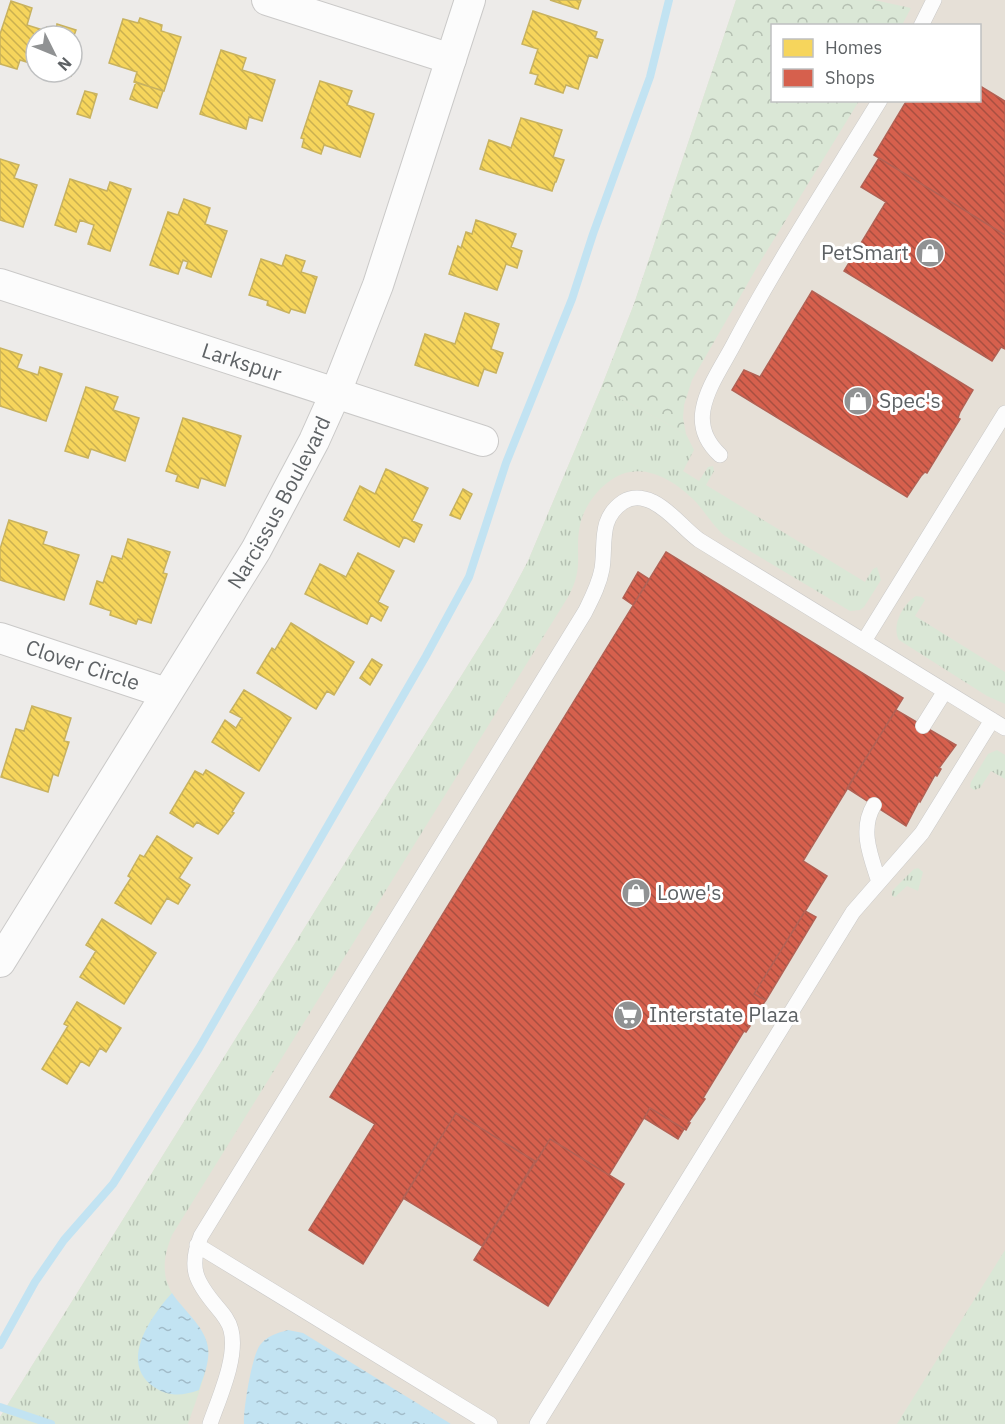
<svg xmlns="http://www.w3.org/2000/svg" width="1005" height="1424" font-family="'IBM Plex Sans',sans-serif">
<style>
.commercial{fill:#e6e0d7;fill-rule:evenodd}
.grass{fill:url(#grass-tufts)}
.forest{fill:url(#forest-crowns)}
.water{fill:url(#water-ripples)}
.homes{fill:url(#homes-back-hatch);stroke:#c8b25f;stroke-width:1.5}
.shops{fill:url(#shops-back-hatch);stroke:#b26154;stroke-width:1.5}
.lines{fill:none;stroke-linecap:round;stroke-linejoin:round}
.stream{stroke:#c2e3f2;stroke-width:8}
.lane-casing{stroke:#cac9c8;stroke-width:16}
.street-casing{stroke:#cac9c8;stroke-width:32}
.lane{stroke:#fcfcfc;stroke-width:15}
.street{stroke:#fcfcfc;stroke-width:30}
.labels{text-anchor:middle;stroke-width:6;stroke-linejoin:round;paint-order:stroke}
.poi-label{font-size:21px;fill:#5e6265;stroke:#fff;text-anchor:start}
.street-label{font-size:21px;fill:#5e6265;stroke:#fff}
</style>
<defs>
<pattern id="grass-tufts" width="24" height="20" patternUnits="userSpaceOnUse" patternTransform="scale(1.5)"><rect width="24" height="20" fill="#dae7d6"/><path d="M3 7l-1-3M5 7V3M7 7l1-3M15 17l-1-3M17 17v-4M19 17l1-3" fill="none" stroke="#b4bfb1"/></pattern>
<pattern id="forest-crowns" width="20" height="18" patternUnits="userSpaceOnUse" patternTransform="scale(1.5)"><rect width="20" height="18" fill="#dae7d6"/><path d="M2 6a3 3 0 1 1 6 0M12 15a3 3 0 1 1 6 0" fill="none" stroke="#b4bfb1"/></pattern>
<pattern id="water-ripples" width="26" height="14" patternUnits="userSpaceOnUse" patternTransform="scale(1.5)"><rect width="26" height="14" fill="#c2e3f2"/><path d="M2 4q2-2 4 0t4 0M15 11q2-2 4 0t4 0" fill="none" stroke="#a1bbc8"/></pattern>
<pattern id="homes-back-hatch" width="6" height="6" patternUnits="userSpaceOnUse" patternTransform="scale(1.5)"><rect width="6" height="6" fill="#f6d55c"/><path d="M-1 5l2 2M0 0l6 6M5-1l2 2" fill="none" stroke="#cab050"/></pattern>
<pattern id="shops-back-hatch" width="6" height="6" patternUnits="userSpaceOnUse" patternTransform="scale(1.5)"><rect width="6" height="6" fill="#d6604d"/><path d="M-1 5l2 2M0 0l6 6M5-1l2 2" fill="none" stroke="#a84f41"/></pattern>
</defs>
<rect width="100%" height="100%" fill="#edebe9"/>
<!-- commercial -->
<path class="commercial" d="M736,0H1005V1424H0V1417L501,612L528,561L601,388L634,304ZM772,26H980V100H772Z"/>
<!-- grass -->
<path class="grass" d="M601,388L686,434L694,450L683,471L699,481L708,467L713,466L714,471L706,485L865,582L873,569L877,567L881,580L864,607L860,610L850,611L725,536C713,526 706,513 695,501C671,477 637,458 607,483C594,493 583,510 580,525C574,553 585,567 568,597L172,1235C159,1267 163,1287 186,1312C196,1322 205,1333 208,1347C211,1364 194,1406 188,1424H0V1417L501,612L528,561Z
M916,596L922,597L925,600L915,616L1005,672V704L987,696L899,640C891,626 903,604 916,596Z
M997,750L1005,755V779L991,771L980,788L974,790L970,787L971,782L988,754Z
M918,868L923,872L918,891L907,886L895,897L892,896V891L914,869Z
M1005,1250V1424H897Z"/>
<!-- forest -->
<path class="forest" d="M736,0H874L911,8L902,25L772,26V100L859,101L760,262L692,380L684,405L683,418L686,434L601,388L634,304Z"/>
<!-- water -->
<path class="water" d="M172,1293C185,1313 212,1331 208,1358C207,1369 202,1380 199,1390C182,1396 169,1397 154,1387C118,1363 151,1316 172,1293Z
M288,1330L303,1333L451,1424H244C243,1411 252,1355 260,1345C267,1336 277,1333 288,1330Z"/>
<!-- homes -->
<path class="homes" d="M550,0H581L578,9Z
M11,1L32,8L27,25L46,31L47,27L56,30L57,24L76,30L72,41V36H36V65L20,60L17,69L0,64V34Z
M533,11L597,32L595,38L603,40L597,58L589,55L578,89L566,85L563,93L535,84L538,75L530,73L538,49L522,44Z
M140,18L162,25L161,31L181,37L164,91L134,82L137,72L109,63L123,19L138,23Z
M72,50L79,52L71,76L58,72H72Z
M221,50L246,58L242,70L275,80L262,121L249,117L246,129L200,114Z
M320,81L352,91L347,105L374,114L360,157L324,145L321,154L302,147L304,139L301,138Z
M136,82L163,91L157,108L130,99Z
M85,91L97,94L90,118L77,114Z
M521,118L562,130L553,157L564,160L556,182H555L552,191L480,169L489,140L511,148Z
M0,159L19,165L14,178L37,185L23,227L0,220Z
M70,179L107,191L110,182L131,189L110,251L88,244L94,225L80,220L76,232L55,225Z
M184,199L210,208L205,224L227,231L211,277L186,268L188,262L183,260L178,274L150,265L168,212L178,215Z
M476,220L516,234L511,247L522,251L517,268L506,264L497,290L449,274L458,246L461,248L466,232L472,234Z
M286,255L305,261L301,272L317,277L305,313L291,309L289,313L267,305L268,301L249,295L261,259L282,266Z
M465,313L499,324L491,349L503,353L496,373L484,369L478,386L415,365L425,334L455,344Z
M0,348L22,355L17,368L38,375L40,367L62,374L46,421L0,406Z
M86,387L118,397L113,410L139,418L125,461L91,449L88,458L65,451Z
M183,418L241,436L225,486L201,478L198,488L176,481L178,475L166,471Z
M386,469L428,488L412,521L422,525L414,542L404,537L399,547L344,520L360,486L375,494Z
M463,489L472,494L460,519L450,515Z
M9,520L47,532L43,544L79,555L64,600L0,580V549Z
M128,539L170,552L163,573L167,574L151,623L138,619L136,624L110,615L111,611L90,604L97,581L103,583L112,556L122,559Z
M358,553L394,571L378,602L388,607L381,621L371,615L367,624L305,594L320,564L346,577Z
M291,623L354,662L334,695L327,691L316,709L257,673L272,648L275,650Z
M372,659L382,665L370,685L360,678Z
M244,690L291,718L259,771L212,742L225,720L236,728L242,718L230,712Z
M32,706L71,718L64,741L69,742L58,776L53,774L48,792L1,777L16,729L24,731Z
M206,770L244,793L232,812L234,813L218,834L197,822L193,827L170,813L195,771L203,775Z
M157,836L192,858L179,878L190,885L178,904L167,898L151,924L115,903L131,878L128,876L140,855L144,857Z
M102,919L156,953L124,1004L80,977L96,951L86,945Z
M77,1002L121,1028L106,1052L100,1048L89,1066L81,1061L67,1084L42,1069L68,1026L64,1024Z"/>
<!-- shops -->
<path class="shops" d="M980,86L1005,101V235L874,155L907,100H980Z
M879,158L1005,235V349L1001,347L992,361L844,271L886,202L861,187Z
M812,291L973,390L960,412L958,418L960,419L927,473L925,472L921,476L907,497L732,390L744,370L760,377Z
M666,552L903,698L803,861L827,876L754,994L766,1000L761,1007L760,1006L748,1025L750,1026L746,1032L744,1031L703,1098L705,1099L688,1123H690L686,1130L650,1108L609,1175L550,1139L536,1162L456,1113L363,1264L309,1230L375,1124L330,1097Z
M638,572L649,579L633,605L623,598Z
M896,710L956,745L939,768L941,769L937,776L935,775L920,802L919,801L906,826L847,788Z
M805,911L816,917L766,1000L761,998L754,994Z
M650,1108L684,1129L678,1139L644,1118Z
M456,1113L535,1161L482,1246L403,1198Z
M550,1139L624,1184L548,1306L474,1260Z"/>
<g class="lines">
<!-- stream -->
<path class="stream" d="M0,1345L35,1282L64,1240L113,1184L199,1048L426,656L469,577L506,463L572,299L593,234L650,77L669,0
M0,1407L51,1424"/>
<!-- lane casing -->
<g class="lane-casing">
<path id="lane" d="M921,26L934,0
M720,455C707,443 700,428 703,410C707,386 725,362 736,340C780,258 831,180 880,100
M864,641L1005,413
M923,726L945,691
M874,805C859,830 871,857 879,882
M197,1245L490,1424
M210,1424C219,1398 238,1357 231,1330C229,1321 223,1314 217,1307C196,1282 188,1268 201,1236L585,612C592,598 599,585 602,569C606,544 598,519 623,502C633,496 642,497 653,502C671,511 683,528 699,540L1005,728
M537,1424L853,912L922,833L992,720"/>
</g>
<!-- street casing -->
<g class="street-casing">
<g id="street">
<path d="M267,0L451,59"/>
<path id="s1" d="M0,284L483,441"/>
<path id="s2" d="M0,638L166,693"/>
<path id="s3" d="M0,962L256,550L314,441L336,392L378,285L470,0"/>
</g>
</g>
<!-- lane -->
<use href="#lane" class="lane"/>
<!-- street -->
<use href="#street" class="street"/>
</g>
<!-- icons -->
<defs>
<g id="shop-disc" transform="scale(1.5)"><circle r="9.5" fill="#909293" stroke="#fff"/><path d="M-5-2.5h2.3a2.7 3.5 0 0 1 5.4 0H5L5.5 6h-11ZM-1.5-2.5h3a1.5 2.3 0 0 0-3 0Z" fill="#fff"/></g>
<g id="supermarket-disc" transform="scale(1.5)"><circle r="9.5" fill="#909293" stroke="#fff"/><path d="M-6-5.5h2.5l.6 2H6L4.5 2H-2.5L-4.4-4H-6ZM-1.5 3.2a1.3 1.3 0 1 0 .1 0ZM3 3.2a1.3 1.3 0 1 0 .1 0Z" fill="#fff"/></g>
</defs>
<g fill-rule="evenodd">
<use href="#shop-disc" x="930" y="253"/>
<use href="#shop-disc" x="858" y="401"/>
<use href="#shop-disc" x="636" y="893"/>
<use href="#supermarket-disc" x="628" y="1015"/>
</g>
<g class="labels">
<!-- poi labels -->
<g class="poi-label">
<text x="909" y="260" text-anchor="end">PetSmart</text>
<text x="879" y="408">Spec's</text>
<text x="657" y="900">Lowe's</text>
<text x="649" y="1022">Interstate Plaza</text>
</g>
<!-- street labels -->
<g class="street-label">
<text dy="7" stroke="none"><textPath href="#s1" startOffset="254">Larkspur</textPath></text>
<text dy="7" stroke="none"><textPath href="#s3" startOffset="538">Narcissus Boulevard</textPath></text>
<text dy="7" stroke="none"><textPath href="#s2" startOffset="87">Clover Circle</textPath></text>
</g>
</g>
<!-- legend -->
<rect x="771" y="24" width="210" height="78" fill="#ffffff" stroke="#bfc0c1" stroke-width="1.5"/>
<rect x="783" y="39" width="30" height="18" fill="#f6d55c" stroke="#bfc0c1" stroke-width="1.5"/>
<text x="825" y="54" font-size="18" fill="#5e6265">Homes</text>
<rect x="783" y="69" width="30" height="18" fill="#d6604d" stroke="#bfc0c1" stroke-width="1.5"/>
<text x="825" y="84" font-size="18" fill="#5e6265">Shops</text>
<!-- north arrow -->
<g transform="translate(54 54) rotate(133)"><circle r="28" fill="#ffffff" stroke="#bfc0c1" stroke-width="1.5"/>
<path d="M0-4.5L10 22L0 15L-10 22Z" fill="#909293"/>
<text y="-9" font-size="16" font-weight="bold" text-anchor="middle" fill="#5e6265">N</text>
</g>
</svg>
